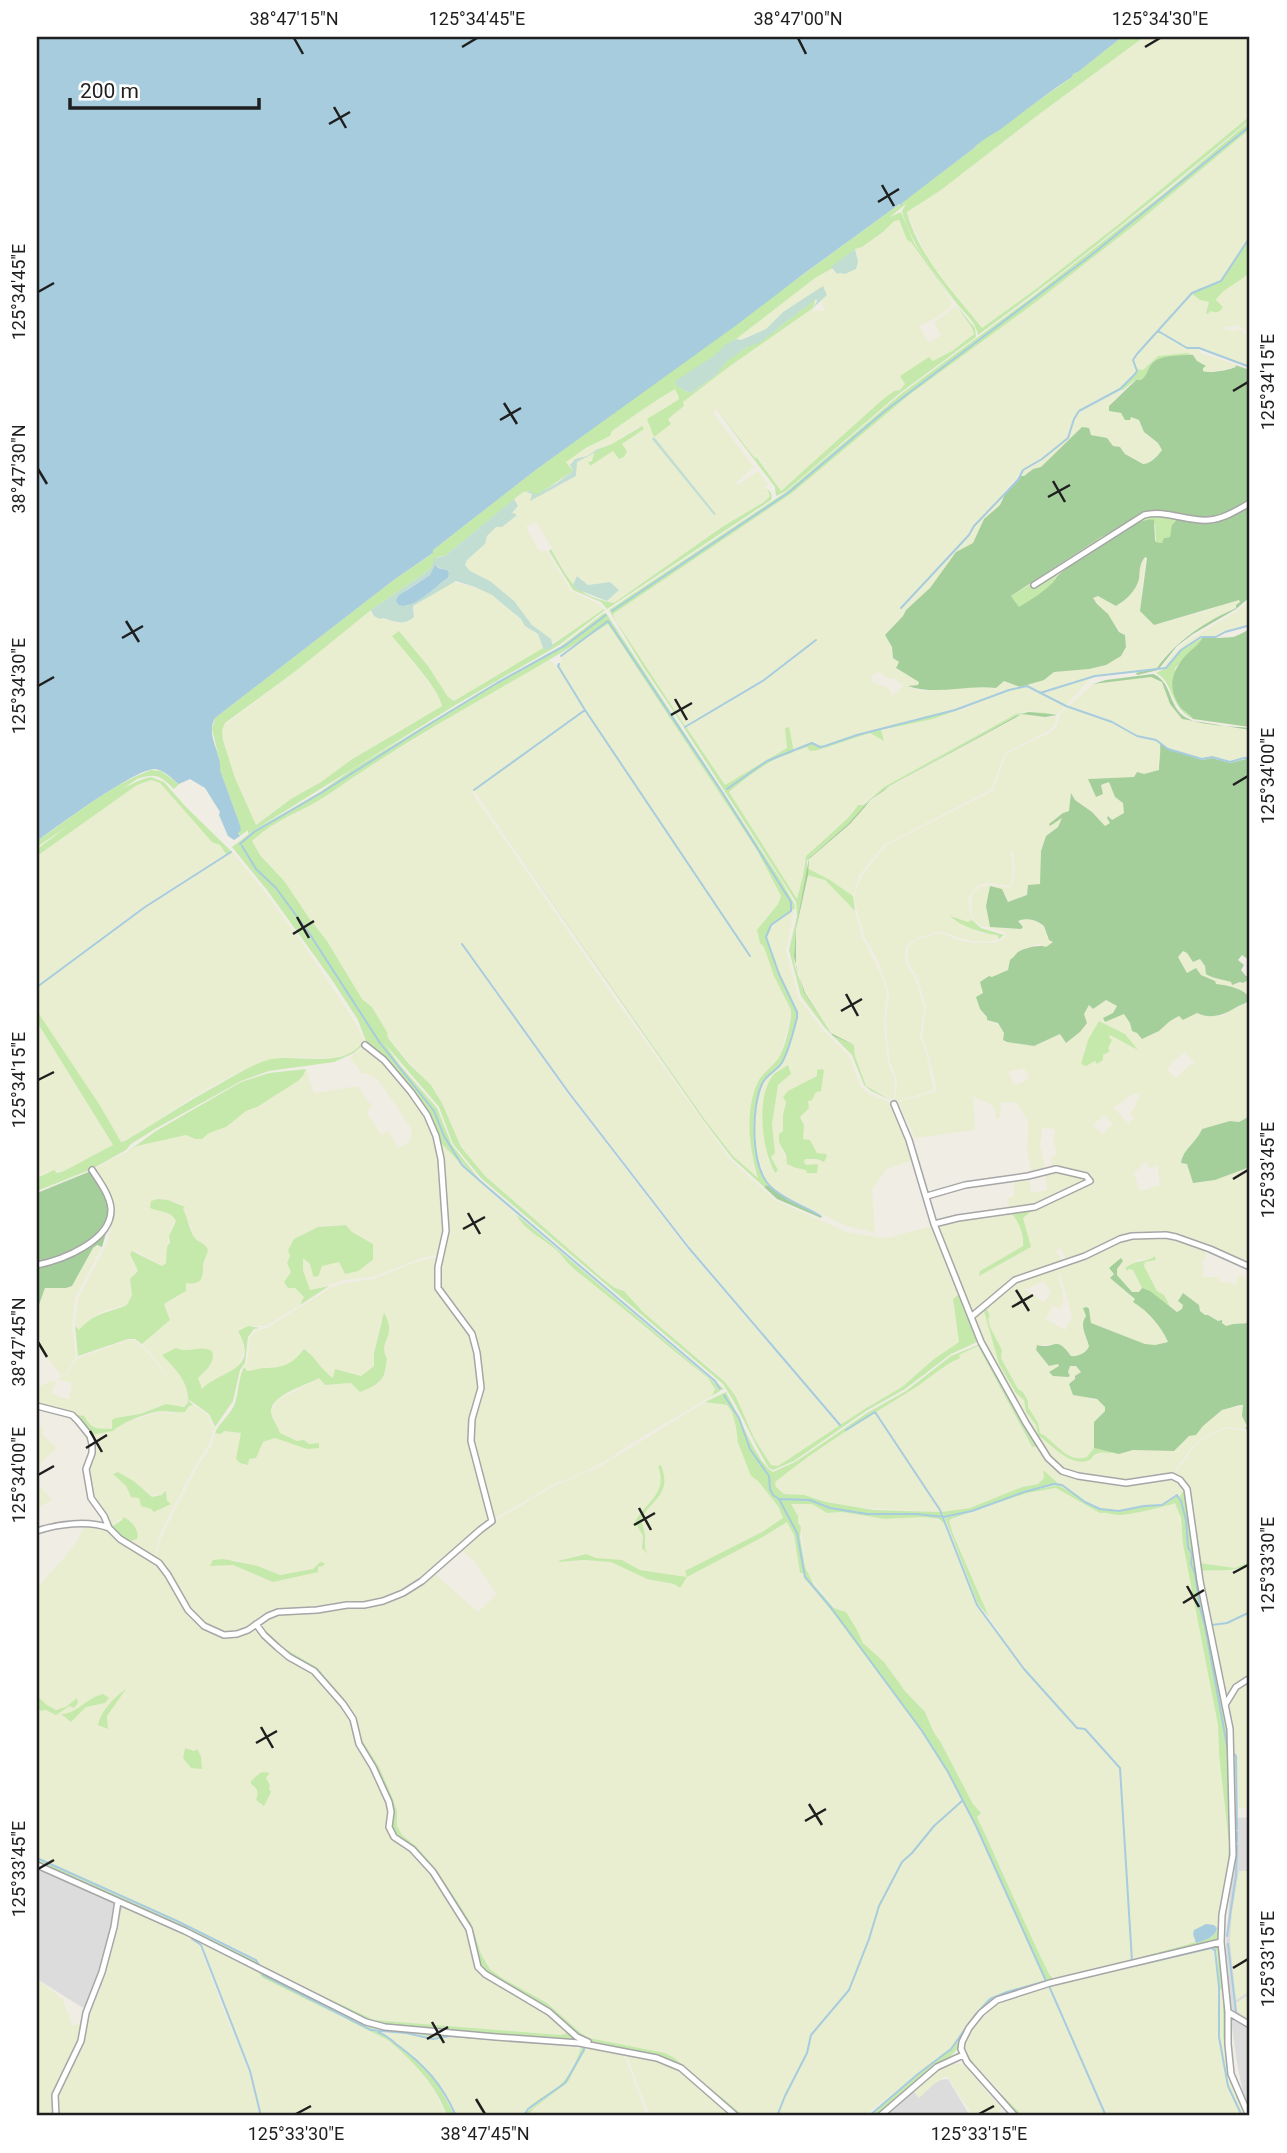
<svg xmlns="http://www.w3.org/2000/svg" width="1287" height="2153" font-family="Roboto,sans-serif">
<style>
.residential{fill:#dddcdc}
.farmland{fill:#eaeed1;fill-rule:evenodd}
.grass{fill:#c5e9ab}
.forest{fill:#a5cf9a}
.wetland{fill:#c2ded3;fill-rule:evenodd}
.water{fill:#a6ccdd}
.lines{fill:none;stroke-linecap:round;stroke-linejoin:round}
.stream{stroke:#a6ccdd;stroke-width:2}
.street-casing{stroke:#a6a6a6;stroke-width:8}
.street{stroke:#fff;stroke-width:5}
.ticks{fill:none;stroke:#1f1f1f;stroke-width:2.5}
.neatline{fill:none;stroke:#1f1f1f;stroke-width:2.5}
.ticks-label{font-size:18px;text-anchor:middle;fill:#1f1f1f}
</style>
<rect width="100%" height="100%" fill="#f0ede5"/>
<!-- residential -->
<path class="residential" d="M1250,1817V2116H1248L1237,2063L1224,1968L1236,1818Z
M37,1865L124,1904L101,1987L83,2008L37,1979Z
M948,2079L970,2116H879L912,2083Z"/>
<!-- farmland -->
<path class="farmland" d="M1144,37H1250V116L1119,224L1036,289L982,328L941,277L925,254L907,212L941,190L1038,115Z
M1250,129V236L1221,280L1191,293L1200,300L1209,302L1206,311H1210L1218,296L1228,287L1246,276L1250,267V334L1238,325L1220,328L1233,331L1241,329L1250,339V366L1196,347L1194,348L1199,349L1200,353L1232,363L1236,367L1207,373L1203,371V368L1193,355L1187,353L1158,356L1143,370L1137,369L1133,358V365L1136,371L1134,373L1119,389L1098,401L1087,405L1079,411L1074,418L1072,426L1077,415L1086,407L1099,402L1119,389L1123,390L1111,403L1113,411L1139,420L1146,435L1160,445L1162,450L1159,454L1146,464H1143L1125,454L1120,447L1113,446L1082,428L1041,467L1033,469L1024,476H1020L1021,472L1005,491L1000,505L988,515L973,543L956,552L930,588L885,635L892,647V656L899,662L896,669L920,682L918,685L908,686L921,691L976,687L996,688L1004,681L1021,688L1032,684L1054,672L1089,669L1106,665L1121,656L1126,647V638L1093,598L1098,596L1116,606L1132,592L1137,584L1141,560L1145,556H1146L1141,594L1143,615L1154,625L1209,610L1233,600L1239,599L1240,603L1236,605V607L1189,634L1166,655L1157,668L1092,677L1058,714L1023,711L984,731L979,721L983,732L884,787L862,804L854,808L848,818L819,843L804,861L803,876L797,900L728,792L759,769L786,755L807,747L812,750H818L870,733L883,740L880,731L937,717L971,707L970,705L856,735L822,747L812,742L794,751L788,727L785,728L787,748L725,785L686,727L764,680L816,640L763,679L685,726L642,664L613,614L792,493L909,395L1036,302L1137,223ZM879,672L888,678L895,679L904,686L893,695L894,699L888,688L873,682L871,676Z
M894,220H898L907,240L911,242L953,304L938,317L919,326L929,343L941,335L934,323L955,306L972,328L974,334L942,358L900,376L905,384L900,390L894,391L883,400L781,491L758,458H756L716,409L713,413L754,467L736,483L738,485L758,471L768,484L763,488L767,489L770,497L764,502L720,528L614,603L607,601L619,590L610,582L588,585L578,576L573,585L536,521L526,527L539,551H547L571,591L597,603L604,609L553,643L551,639L532,625L517,605L490,581L470,571L464,565L467,560L485,544L487,536L496,527H502L516,516L512,513L518,506L514,499L523,492H530L533,495L558,486L576,476L577,462L594,453L593,459L588,463L590,466L613,450L615,454H626L622,444L644,429L638,427L612,444L605,445L587,456L575,459L569,468L565,462L575,455L610,436L612,431L645,406L662,398L675,389L679,398L678,400L658,412L671,423L668,419L684,406L683,402L730,366L813,308V311H825L821,300L827,294L803,299L783,312L766,329L740,340L736,339L818,276L831,269L837,274L856,267L858,262L855,249L862,247L883,232Z
M452,582L475,587L492,595L521,619L530,629L538,634L543,648L454,701L448,697L428,666L400,632L393,635L430,685L441,701L442,706L395,733L321,782L291,799L255,825L235,778L222,735L223,726L297,670L371,610L374,616L398,623H405L415,614L413,606Z
M1250,600V621L1247,625L1213,637H1201L1181,650L1168,666L1162,668L1172,655L1186,642L1237,611Z
M608,624L757,850L781,896L778,904L764,920L760,943L764,947L774,976L791,1010V1017L779,1058L758,1082L751,1105L750,1135L753,1161L758,1179L733,1156L705,1120L474,790L473,794L615,999L730,1159L775,1200L847,1232L882,1238L891,1237L932,1226L959,1294L953,1299L959,1342L934,1359L902,1387L863,1410L842,1426L689,1246L569,1091L463,944H461L568,1094L687,1248L840,1427L778,1466L771,1465L754,1438L736,1397L715,1372L644,1313L624,1291L615,1288L603,1279L485,1176L473,1163L461,1147L437,1093L388,1038L387,1032L372,1007L362,999L327,941L309,918L285,882L260,854L251,840L265,830L327,795L364,770L515,678L550,660L558,667L561,662V655Z
M1151,677L1162,682L1170,704L1182,719L1250,730V757L1230,762L1212,757L1202,759L1168,748L1156,739L1139,736L1100,716L1069,706L1093,684Z
M1067,707L1099,717L1139,737L1156,740L1160,743L1161,755L1158,760L1159,770L1144,774L1137,772L1134,777L1088,779L1096,797L1103,794L1101,786L1109,782L1115,797L1123,803L1125,813L1112,820L1108,816L1110,823L1105,827L1092,812L1075,800L1071,794L1069,811L1063,813L1049,824L1050,825L1062,817L1058,827L1046,836L1041,850L1040,884L1028,885L1027,895L1009,902L1002,889L990,886L986,906L990,927L1021,929L1023,926L1017,922L1024,919L1032,920L1044,926L1049,940L1053,942L1046,947L1038,944L1020,951L1016,957L1010,960L1008,970L992,977L989,976L980,982L983,994L976,997L980,1009L987,1017V1020L998,1024L1004,1033V1041L1034,1046L1061,1034L1066,1043L1069,1041L1087,1023L1084,1013L1089,1005L1093,1009L1106,1000L1117,1006L1113,1013L1104,1018L1105,1021L1124,1014L1130,1023L1132,1031L1137,1033L1142,1039L1159,1031L1169,1021L1180,1016L1183,1020L1197,1013L1203,1016H1222L1238,1006L1246,1004L1250,999V1116L1239,1122L1230,1121L1202,1129L1200,1136L1182,1157L1181,1162L1187,1164L1193,1183L1215,1180L1250,1167V1266L1202,1244L1167,1234L1133,1235L1121,1238L1085,1255L1066,1259L1060,1248L1056,1250L1063,1264L1089,1257L1113,1244L1131,1238L1167,1237L1191,1243L1206,1250L1205,1260L1203,1261V1277H1219L1220,1281L1236,1284L1239,1275L1250,1279V1323L1233,1324L1226,1326L1222,1323V1320L1218,1321L1208,1315H1205L1200,1310V1306L1183,1294L1178,1299L1183,1305L1182,1309L1177,1312L1170,1306L1164,1295L1157,1291L1144,1266L1145,1262L1156,1260V1256L1150,1260L1140,1259L1126,1268L1127,1270H1133L1142,1288L1139,1292H1132L1117,1275V1269L1123,1261L1121,1259L1110,1268L1114,1274L1110,1278L1135,1299L1134,1302L1139,1305L1164,1331L1169,1341L1155,1345L1145,1344L1091,1323L1089,1309L1087,1307L1083,1308L1086,1315L1082,1320L1083,1330L1089,1346L1086,1352L1075,1357L1071,1356L1065,1348L1059,1344L1037,1345L1036,1350L1049,1366L1058,1363L1059,1366L1049,1372L1053,1375L1068,1377L1070,1376L1068,1372L1070,1366L1073,1365L1081,1371L1070,1384L1073,1395L1087,1396L1093,1400L1097,1399L1105,1407V1411L1094,1422V1448L1090,1455L1080,1460L1063,1453L1038,1431V1423L1028,1410V1401L1023,1392L1018,1390L1001,1357L1002,1350L990,1327L988,1318L990,1316L987,1309L984,1311L999,1364L1016,1393L1024,1399L1026,1412L1036,1425L1038,1435L1047,1440L1050,1446L1063,1455L1078,1461L1089,1460L1099,1452L1122,1454L1132,1450L1174,1451L1189,1436L1196,1435L1203,1426L1222,1410L1243,1405L1242,1416L1247,1426L1245,1429L1226,1427L1204,1437L1192,1447L1172,1475L1126,1482L1070,1473L1058,1467L1049,1457L1027,1423L982,1342L937,1225L1013,1214L1020,1228L1023,1246L1020,1249L981,1271L980,1275L1031,1247L1023,1218L1034,1209L1092,1182L1091,1177L1077,1171L1052,1168L1051,1157L1057,1154L1053,1140L1055,1129L1042,1128L1041,1141L1039,1142L1045,1167H1048L1049,1169L1032,1174L1027,1152L1028,1122L1016,1102H1001L1000,1118L996,1119L995,1110L990,1104L974,1097L973,1098L975,1130L915,1138L898,1102L937,1091L928,1052L922,1038L926,1006L916,975L909,964L907,957L909,946L917,939L941,933L958,940L973,943H994L1004,939L1006,935L1004,932L982,926L975,921L972,916L971,901L972,894L980,887L990,885L1009,888L1012,885L1015,872L1013,851H1011L1013,872L1011,884L1008,886L990,883L979,885L971,893L968,901L972,920L968,922L950,917L952,920L967,925L979,933L997,935L999,939L989,942L973,941L959,938L941,931L917,938L907,945L905,957L907,965L914,976L924,1007L920,1038L926,1052L934,1090L895,1102L897,1080L890,1062L887,1039L886,1021L889,993L878,961L864,936L854,899L855,892L862,875L886,845L993,791L1005,757L1010,752L1051,732L1056,727L1060,714ZM1100,1021L1125,1034L1137,1049L1110,1035L1109,1037L1112,1040L1108,1049L1110,1051L1103,1055L1102,1060L1097,1064L1095,1061L1086,1066L1081,1063L1084,1058V1050ZM1185,1052L1195,1064L1193,1065L1191,1064L1176,1078L1167,1069L1171,1066L1170,1064ZM1024,1068L1029,1078L1019,1084H1013L1009,1072ZM1133,1094H1138L1140,1097L1136,1101L1137,1104L1130,1113L1134,1118L1129,1124L1114,1108ZM1104,1115L1113,1124L1102,1134L1093,1125ZM1146,1161L1149,1168L1157,1166L1160,1185L1140,1191L1134,1173ZM1060,1273L1072,1316L1065,1330L1046,1319L1052,1306L1060,1308L1063,1303V1294L1058,1274ZM1044,1281L1051,1293L1044,1302L1025,1290Z
M1022,714H1030L1043,717H1057L1054,726L1050,730L1009,751L1004,756L991,790L885,844L860,874L853,896L830,880L807,868L811,857L850,824L864,808L883,791Z
M151,780L160,783L201,829L220,845L226,854L144,906L37,986V856L137,785Z
M232,852L265,892L312,957L355,1022L364,1040L360,1047L351,1053L336,1058L313,1059L302,1057L268,1060L241,1071L191,1098L143,1131L121,1142L101,1107L37,1011V988L145,907Z
M808,875L825,880L855,911L862,937L881,974L887,993L884,1021L885,1039L888,1062L895,1080L894,1100L866,1086L855,1056L854,1045L833,1035L805,993L795,958L796,928Z
M795,908L786,950L798,997L823,1030L849,1056L861,1087L869,1094L885,1100L893,1106L907,1141L911,1161L887,1169L872,1189L875,1233L846,1226L778,1193L766,1182L759,1159L754,1127L759,1096L765,1080L783,1062L798,1018V1012L779,974L767,941V933L772,926ZM781,1070L791,1074L778,1085L773,1111L772,1124L775,1153L771,1157L775,1173L768,1161L767,1088L776,1072ZM817,1075L807,1104L808,1108L800,1117L803,1139L811,1142L817,1153L827,1157L824,1161L817,1159H805L804,1163L807,1165H817L816,1173L786,1159L780,1141L783,1131L784,1108L786,1101L796,1088Z
M1182,951L1200,959L1214,979H1222L1231,982L1232,984L1243,983L1250,979V997L1236,988L1216,984L1201,975L1187,973L1178,957Z
M37,1022L113,1146L64,1171L47,1172L37,1178Z
M364,1047L383,1061L410,1093L431,1126L440,1159L445,1231L439,1254L419,1259L373,1277L345,1280L310,1291L303,1270V1257L310,1264L313,1276L319,1275L322,1266L324,1264L339,1262L345,1274L369,1264L373,1260V1244L352,1232L346,1225L322,1226L295,1239L288,1250L290,1256L287,1263L291,1272L284,1282L295,1288L304,1298L300,1305L266,1326H248L240,1329L238,1331L242,1338L244,1351L239,1365L225,1376L210,1382L202,1390L197,1378L212,1362L196,1348L163,1356L181,1377L187,1387L188,1399L142,1344L170,1320L164,1304L182,1294L186,1283L203,1267L208,1250L206,1245L194,1238L191,1227L178,1203L158,1199L150,1208L169,1213L174,1216L176,1221L170,1231L166,1263L162,1266L136,1251L132,1259L138,1271L130,1279L132,1295L127,1305L107,1310L95,1316L79,1331L75,1326L78,1299L107,1243L110,1233L112,1213L93,1170L110,1160L143,1144L186,1135L195,1139H202L209,1133L226,1126L246,1111L257,1107L298,1081L303,1076L306,1069L314,1093L357,1086L372,1106L366,1112L382,1135L388,1130L398,1148L410,1142L412,1130L388,1094L378,1080L365,1073L362,1074L350,1058Z
M439,1141L468,1171L516,1214L523,1224L557,1251L575,1269L608,1295L642,1326L708,1378L715,1389L712,1396L632,1443L609,1459L583,1473L554,1484L496,1518L493,1514L474,1440L473,1420L483,1388L479,1353L476,1342L440,1287L439,1278L442,1256L446,1245L448,1231Z
M1055,1171L1076,1174L1087,1179L1038,1204L1009,1208L1007,1198L1014,1196V1180L1029,1178L1031,1193L1047,1190L1045,1174Z
M95,1246L102,1247L75,1298L72,1326L76,1357L67,1372L61,1376L37,1345V1310L43,1291L45,1288H66L72,1286Z
M438,1257L436,1288L470,1335L476,1354L480,1388L470,1419L469,1442L490,1518L421,1579L402,1591L382,1599L317,1609L277,1610L236,1632L224,1633L205,1624L189,1609L170,1574L156,1558V1554L162,1535L196,1469L211,1446L215,1433L221,1434L224,1431L241,1433L248,1465L249,1459L259,1452L263,1442L275,1438L304,1447L316,1443L309,1444L297,1441L280,1433L271,1412L277,1400L319,1378L325,1385L351,1383L360,1392L378,1384L385,1374L384,1342L388,1334L381,1319L374,1353V1366L361,1376L336,1369L333,1378L320,1368L308,1351L305,1349L294,1362L282,1367L247,1371L244,1367L247,1364L250,1338L256,1331L267,1328L330,1288L345,1283L373,1279L419,1261ZM234,1560L268,1569L275,1575H280L313,1569L316,1565H319L318,1571L273,1582L233,1565L210,1566Z
M128,1340H135L141,1345L182,1392L187,1399V1405L176,1407L166,1404L140,1414L115,1418L112,1429L99,1430L90,1426L79,1416L73,1414L37,1404V1387L54,1380L56,1382L51,1393L60,1397L69,1399L72,1383L57,1379L68,1373L74,1362L78,1358Z
M978,1346L1031,1447L1040,1446L1052,1464L1091,1480L1113,1484L1126,1485L1172,1478L1179,1482L1185,1489L1180,1496L1174,1495L1162,1505H1144L1124,1511L1104,1509L1086,1501L1046,1474H1043L1044,1478L1038,1484L1028,1485L970,1508L942,1512L878,1417L940,1512L864,1508L826,1502L816,1498L784,1494L776,1486L775,1482L794,1467L875,1411L916,1387L940,1369L959,1358V1355Z
M705,1402L727,1405L732,1412L736,1427L738,1443L751,1476L758,1481L778,1506L783,1518L762,1532L686,1571L688,1576L761,1538L787,1522L794,1535L800,1573H803L832,1610L921,1731L948,1773L975,1826L1045,1981L990,1998L974,2015L951,2048L864,2116H744L673,2057L664,2053L589,2038L582,2034L547,2003L495,1974L481,1954L455,1898L436,1869L416,1846L402,1835L397,1826V1811L362,1740L356,1718L324,1673L315,1666L284,1648L263,1628L265,1620L278,1614L383,1602L434,1573L478,1612L497,1594L473,1560L462,1550L469,1544L493,1522L554,1486L601,1466ZM659,1466L663,1472L664,1489L641,1519L645,1534V1550L647,1552L641,1545L643,1536L635,1522L659,1491L662,1477ZM581,1554L599,1559L622,1560L640,1570L686,1577L680,1588L674,1584L647,1579L611,1562L590,1560L559,1562V1560L570,1559Z
M193,1405L208,1415L214,1429L209,1445L194,1468L160,1534L154,1557L130,1543L134,1540L131,1521L123,1517L111,1527L92,1497L88,1469L91,1435L113,1431L115,1428L129,1421L163,1411L169,1413L186,1411L189,1406ZM114,1474L147,1491L152,1497L166,1492L167,1501L170,1504L157,1510L141,1506L139,1498L129,1495L126,1486Z
M37,1425L44,1429L42,1434L57,1448L37,1466Z
M1226,1428L1250,1431V1562L1235,1568L1199,1563L1189,1488L1174,1475L1193,1448L1205,1438Z
M37,1486H40L52,1500L37,1508Z
M1056,1488L1100,1512H1106L1114,1515L1160,1508L1175,1502L1177,1504L1218,1725L1219,1754L1229,1844L1227,1870L1217,1928L1214,1925L1206,1924L1194,1941L1196,1943L1181,1945L1133,1962L1132,1954V1962L1091,1969L1058,1979L1049,1974L1026,1928L1010,1894L1003,1872L977,1817L981,1813L973,1804L940,1741L934,1734L925,1712L905,1691L884,1662L863,1643L856,1628L846,1612L835,1607L810,1577L805,1566L801,1527L798,1523V1517L790,1504H812L821,1510L830,1513L842,1512L885,1519L923,1517L942,1521L946,1525L977,1605L1004,1640L989,1617L948,1521L1027,1493ZM1011,1650L1025,1669L1077,1727L1086,1728L1121,1768L1127,1869L1120,1769L1085,1729L1076,1728L1064,1715L1024,1670Z
M89,1526L106,1527L158,1564L167,1576L186,1611L224,1636L257,1630L313,1672L342,1705L351,1719L388,1802L390,1812L388,1827L432,1873L467,1930L477,1967L548,2013L570,2033L561,2035L374,2020L260,1966L257,1959L219,1940L37,1857V1707L40,1711H63L68,1708L71,1702L66,1707L56,1710L47,1705L37,1696V1588L74,1546L83,1529Z
M1250,1564V1612L1227,1622L1211,1625L1199,1571L1210,1569L1235,1570Z
M1250,1613V1675L1235,1684L1226,1694L1212,1625L1228,1623Z
M1250,1679V1823L1248,1808H1238L1237,1755L1233,1752L1232,1729L1228,1705L1235,1690Z
M1239,1871H1250V1991L1236,2000L1230,1942L1232,1912Z
M123,1905L193,1936L191,1940L200,1946L222,2006L249,2071L260,2116H57L56,2095L82,2050L90,2014L101,1988Z
M202,1944H206L255,1969L263,1978L388,2040L404,2053L421,2073L433,2089L447,2116H262L251,2070L226,2010Z
M1211,1949L1216,1952L1218,1987L1223,1992V2037L1230,2082L1245,2116H1107L1050,1986Z
M37,1979L63,1999L72,2026L83,2023L81,2041L57,2089L55,2116H37Z
M1049,1987L1092,2083L1105,2116H1023L972,2061L965,2048V2044L974,2027L999,2002Z
M1250,1994V2021L1237,2011L1236,2003Z
M376,2031L406,2033L433,2039L454,2037L582,2048L565,2081L536,2101L522,2116H457L438,2083L419,2059L393,2041L388,2034Z
M586,2047L624,2054L645,2111L638,2116H528L533,2109L568,2082Z
M627,2055L648,2058L670,2065L686,2077L731,2116H651L643,2099Z
M952,2064H961L966,2067L1001,2109L993,2116H973L947,2076L934,2084L919,2098L913,2091L936,2070Z"/>
<!-- grass -->
<path class="grass" d="M1122,37H1144L1038,115L941,190L907,212C919,258 954,292 982,328L1036,289L1119,224L1250,116V120C1161,194 1072,267 978,335C976,321 962,311 954,300C934,272 911,244 902,211L906,204L890,217L901,212L914,243L955,304L975,328L976,337L900,393L786,491L776,496L775,487L716,409L755,458H757L781,491L882,400L894,391L900,390L905,384L900,376L929,357L933,361L952,351L974,334L972,328L911,242L907,240L899,220L894,221L883,232L862,247L855,249L831,269L815,278L736,339C727,344 722,351 713,357C700,367 687,372 677,386L689,393L694,391L717,374L725,362L747,347L778,329L779,327L816,298L813,308L730,366L683,402L684,406L668,419L671,424L654,437L647,419L678,400L679,398L675,389C653,402 633,416 612,431L610,436L586,448L566,462L573,471L536,496L531,491L523,492L445,556L437,557L431,568L425,573L371,610L297,670L225,723L222,730L223,740L235,778L256,825L291,799L321,782L351,760L442,706C439,689 405,652 392,636L399,631L428,666L448,697L454,701L543,648L546,649L604,609L605,610L559,645L457,704L248,834V830L240,836L238,832L240,825L220,770L219,758L212,729L215,718L395,579L432,554L433,550L537,469L894,208L902,204L901,203L974,148L981,141L1072,77L1073,74L1078,72Z
M1250,121V129L1137,223L1036,302L909,395L792,493L613,614L616,621L685,726L684,727L642,665L609,610L786,492L901,394L1031,298L1167,191Z
M1250,238C1250,248 1253,262 1249,272C1245,280 1222,288 1216,300L1223,307C1220,313 1215,313 1210,311L1208,314L1206,313L1209,302L1200,300L1192,294L1198,289L1219,283Z
M1187,353L1193,355L1155,362L1148,373L1141,380H1135L1123,390L1120,389L1137,372V369L1143,370L1158,356Z
M642,426L644,429L622,444L627,451L624,457L619,459L613,451L590,466L588,462L592,461L594,453L598,449L612,444Z
M767,489C771,492 773,495 771,500L607,609L601,602L573,590L549,551L551,549C570,581 573,595 614,603L722,527L764,502L770,496Z
M1148,514L1179,517L1173,523L1170,538L1166,537L1162,543L1156,542L1155,524L1091,551L1057,575C1050,590 1033,599 1019,608L1011,596C1041,579 1069,557 1099,538C1114,529 1132,522 1148,514Z
M604,613H606L782,882L794,903L795,908L771,925L766,936L779,974L797,1012V1018C793,1032 789,1052 781,1064C775,1071 766,1075 762,1084C748,1115 753,1155 767,1185L764,1187L732,1158L704,1121L474,791L705,1120L733,1156L758,1178C749,1148 744,1109 759,1080C764,1072 772,1067 778,1059C785,1048 789,1029 791,1017V1010L774,976L764,947L760,943L757,930L778,904L781,896L757,850L608,624C520,680 418,731 329,794C304,811 274,820 252,841L260,855L285,882L309,918L327,941L362,999L372,1007L387,1032L388,1038L409,1064L431,1085L442,1103L461,1147L485,1176L603,1279L615,1288L624,1291L644,1313L725,1382L736,1397L754,1438L771,1465L778,1466L863,1410L902,1387L934,1359L959,1342L953,1299L959,1294L977,1342L951,1354L905,1389L866,1411L794,1461L773,1470L769,1468C752,1441 741,1410 723,1384L481,1178L453,1144L439,1107L385,1044L399,1064L437,1108L452,1145L479,1179L724,1389L721,1390L715,1381L487,1187L463,1164L452,1148L462,1165L439,1141L428,1114L367,1044L358,1020L332,980L267,890L232,847L253,831L320,792L353,769L503,679L560,647Z
M1202,638L1199,644L1175,668L1183,710L1192,716L1193,719C1168,706 1175,683 1156,673L1168,667L1181,650Z
M969,706L933,719L881,730L884,741L870,733L818,750L810,751L807,747C800,750 793,752 786,755C767,761 745,779 729,792L797,899L803,876L806,856L848,818L858,805H863L884,787L1016,714C1025,711 1050,712 1057,715L1020,714L888,787L868,802L849,823L813,854L807,861V868L830,880L853,896L855,911L825,880L807,875L796,928L794,957L795,966L804,993L833,1036L854,1045L855,1056L866,1086L893,1101L871,1091L864,1085L852,1055L825,1028L801,996L789,950L797,916L796,902L684,728L686,727L725,785L787,748L785,728L789,727L794,752L812,743L822,747L871,731Z
M151,770L161,771L179,784L174,789C159,775 157,773 137,779L37,847V841C73,816 109,786 151,770Z
M151,777L164,782L185,806L231,851L226,854L220,845L212,842L160,783L151,780L137,785L37,856V849C65,829 120,783 151,777Z
M950,916L968,922L972,920L981,928L1004,935L999,939L997,935C984,934 958,925 950,916Z
M37,1011L101,1107L121,1142L125,1141C157,1122 186,1102 218,1085C234,1076 249,1066 267,1060C297,1052 344,1072 364,1040L363,1045L354,1053L334,1062L269,1071L241,1081L155,1129L131,1144L126,1150L92,1169L37,1191V1178L54,1170L57,1173L64,1171L113,1145L37,1022Z
M1099,1021L1125,1034L1138,1050L1110,1035L1109,1037L1112,1040L1108,1049L1110,1051L1103,1055V1060L1097,1064L1095,1061L1086,1066L1081,1064L1088,1040Z
M788,1065L791,1074L778,1085L772,1124L775,1153L771,1157L778,1170L775,1173C762,1150 755,1096 774,1074C778,1071 784,1068 788,1065Z
M306,1069L303,1076L298,1081L257,1107L246,1111L226,1127L209,1133L202,1139H195L186,1135L137,1146L127,1152L156,1131L241,1082L269,1073Z
M821,1069L824,1070L821,1091L816,1092L812,1100L808,1101L809,1108L800,1117L804,1125L803,1139L810,1140L817,1153L826,1154L827,1156L824,1162L817,1159H805L804,1163L807,1165L817,1164L818,1166L817,1173H807L806,1170L796,1168L787,1164L786,1155L779,1142V1134L783,1131V1115L786,1102L783,1097L788,1091L817,1076V1070Z
M158,1199L168,1200L185,1207L183,1209C187,1216 191,1235 195,1238C200,1244 205,1242 208,1250C207,1255 203,1262 203,1267C203,1279 201,1285 186,1283V1291L164,1304L170,1320L142,1344L135,1339H128L78,1356L75,1326L79,1330C95,1312 108,1313 127,1305L132,1295L130,1279L138,1271L130,1254L132,1251L162,1266L166,1263L167,1247L170,1242L169,1236L176,1221C172,1211 159,1212 150,1208L151,1201Z
M1034,1209L1023,1218L1031,1247L979,1276L980,1271L1023,1246C1024,1235 1019,1222 1012,1214L939,1224Z
M516,1214L714,1382L720,1391L712,1396L715,1389L708,1378C663,1343 619,1304 574,1269C567,1263 562,1255 555,1249C542,1238 524,1230 516,1214Z
M346,1225L352,1232L373,1244V1260L358,1271L345,1274L339,1262L322,1266L319,1275L316,1277L313,1276L310,1264L303,1258V1270L310,1290L329,1286L300,1305L304,1297L295,1288H288L284,1282L291,1272L287,1263L290,1256L288,1250L294,1239L318,1227Z
M1155,1256L1156,1260L1145,1262L1144,1266L1157,1291L1164,1295L1170,1306L1142,1288L1133,1270L1129,1269L1127,1271L1125,1268C1136,1259 1147,1263 1155,1256Z
M987,1309L990,1317L988,1318L990,1327L1002,1350L1001,1358L1018,1389L1023,1392L1028,1401V1407L1038,1423L1040,1433C1056,1441 1066,1464 1087,1457L1094,1448L1119,1454C1112,1453 1102,1451 1096,1454C1090,1458 1094,1458 1087,1461C1070,1466 1050,1444 1038,1435L1036,1425L1026,1412L1024,1400L1016,1393L999,1364L984,1311Z
M384,1312C386,1317 390,1324 389,1330C388,1342 380,1345 387,1359C386,1363 386,1367 385,1370C384,1383 370,1388 360,1392L351,1383L325,1385L319,1378C307,1385 270,1395 271,1412C272,1419 278,1426 280,1433L297,1441L304,1440L309,1444L319,1443V1448L307,1449L275,1438L263,1442L256,1458L249,1459L248,1465L240,1463L236,1459L241,1433L224,1431L221,1434L215,1433C220,1421 231,1415 235,1403C239,1391 238,1379 244,1367L247,1371C253,1371 258,1368 264,1368C283,1368 293,1364 304,1349C315,1356 321,1370 333,1378L335,1369L361,1376L374,1366V1353Z
M248,1326L260,1328L254,1329L248,1337L245,1363L240,1370L233,1401L215,1427L209,1414L188,1399C188,1380 174,1368 162,1355L176,1348C189,1354 199,1344 212,1351C216,1363 205,1371 198,1378L202,1389C219,1370 261,1372 238,1331Z
M980,1344L1040,1446L1032,1447L978,1346L959,1355L960,1358C941,1366 927,1381 910,1391C863,1420 819,1447 775,1482L776,1487L784,1494L804,1495L826,1502L874,1510L940,1512L943,1517L920,1514L943,1518L946,1525L939,1519L923,1517L885,1519L842,1512L827,1513L812,1504H791L798,1516V1523L801,1527L800,1537L805,1567L814,1585L834,1608L846,1612L856,1628L863,1643L884,1662L905,1691L925,1712L934,1733L940,1741L973,1804L981,1813L977,1817C1002,1869 1023,1922 1049,1974L1054,1979H1058L1091,1970L1133,1962L1138,1958L1207,1939L1213,1936L1217,1930L1227,1870L1229,1844L1219,1754L1218,1725L1183,1544L1181,1518L1175,1503C1165,1507 1129,1515 1118,1515C1111,1515 1107,1512 1100,1513L1056,1488L1027,1493L951,1519L949,1521L953,1534L989,1617L978,1604L945,1518L972,1512L1028,1491L1059,1485L1094,1507L1118,1512L1144,1506H1162L1177,1496L1181,1501L1187,1529L1180,1496L1185,1489L1229,1729L1231,1855L1219,1937L1215,1942L1005,1996L980,2013L959,2047L949,2058L933,2068L876,2116H864L872,2113L931,2063L952,2049L975,2016L991,1999L1007,1992L1046,1981L976,1826L948,1772L922,1731L803,1573H800L794,1535L787,1522L761,1538L687,1577L680,1588L674,1584L647,1579L611,1562L584,1560L559,1562L558,1561L586,1554L596,1558L622,1560L640,1570L687,1577L685,1571L762,1532L783,1518L778,1506L758,1481L751,1476L738,1443L736,1427L732,1412L727,1405L705,1402L726,1392C736,1409 758,1465 773,1472L795,1462L867,1413L906,1391L951,1356Z
M187,1399L193,1405L189,1406L185,1412C177,1413 169,1411 162,1411C149,1412 122,1422 113,1431L91,1435L73,1414L84,1416C93,1431 96,1428 112,1429V1420L115,1418L140,1414L166,1404L184,1407L188,1403Z
M661,1465C672,1494 654,1497 641,1519L645,1534V1549L648,1554L642,1548L643,1536L635,1522C647,1500 668,1494 658,1466Z
M1043,1470L1059,1484L1028,1490L972,1511L944,1517L942,1512L970,1508L1022,1487L1038,1484L1044,1478Z
M118,1472L135,1482L152,1497L161,1495L166,1491L167,1501L171,1504L154,1512L151,1509L141,1506L139,1498L131,1497L126,1486L113,1474Z
M1174,1475L1181,1477L1189,1488L1199,1563L1235,1568L1250,1562V1564C1233,1573 1217,1569 1199,1571L1188,1489Z
M123,1517C131,1520 140,1530 137,1539L131,1541L130,1543L111,1527L122,1520Z
M223,1559L258,1566L280,1575L313,1569L320,1562L325,1563L323,1566L318,1567V1572L273,1582L233,1565L210,1566L213,1560Z
M263,1628L284,1648L318,1668L349,1705L362,1740L379,1767L393,1799L397,1811V1826L402,1835L416,1846L436,1869L455,1898L471,1923L481,1954L490,1969L502,1978L547,2003L582,2034L589,2038L665,2053L673,2057L744,2116H738L681,2067L597,2045L578,2036L550,2011L486,1973L480,1966L475,1944L434,1871L395,1837L391,1827L393,1812L360,1743L354,1718L315,1670L290,1656L263,1631Z
M126,1689L107,1716L108,1729L98,1725C101,1711 114,1697 126,1689Z
M103,1694L109,1698L105,1703L86,1707L71,1722L61,1714C77,1714 86,1698 103,1694Z
M37,1696L47,1705L56,1710L66,1707L77,1698L78,1703L74,1708L70,1706L56,1715L46,1710L40,1711L37,1707Z
M185,1748L194,1751L197,1749L201,1756L202,1769L191,1768L183,1758Z
M264,1772L270,1773L266,1778L270,1785L269,1789L271,1792L264,1806L256,1800C259,1792 258,1789 251,1784V1781L260,1773Z
M37,1859L176,1922L256,1961L260,1966L374,2020L561,2035L571,2032L584,2042L372,2023L223,1949L37,1863Z
M202,1942L365,2023L579,2043L621,2053L586,2047L568,2082L533,2109L528,2116H525L529,2110L557,2090L528,2109L522,2116C532,2100 549,2095 562,2083C571,2076 577,2057 582,2047H585L454,2035L433,2037L406,2032L372,2029L263,1975L344,2018L387,2036L392,2042L418,2060L437,2083L455,2116H447C437,2086 412,2060 388,2040L263,1978L255,1969L206,1944H202Z
M1214,1946H1218L1221,1953L1230,2074L1247,2116H1245L1230,2082L1223,2037V1992L1219,1987L1217,1951L1213,1948C1166,1958 1119,1970 1072,1981C1049,1987 1022,1991 1000,2002C990,2007 963,2035 965,2047C966,2061 1011,2103 1023,2116H1018L964,2054C962,2034 981,2012 998,2002C1010,1995 1026,1992 1039,1988C1096,1971 1156,1960 1214,1946Z"/>
<!-- forest -->
<path class="forest" d="M1187,355H1193L1197,361L1206,366L1203,368V371C1209,374 1229,370 1236,367L1235,365L1250,370V502L1223,516L1209,519L1154,512L1101,537L1011,596L1019,607C1030,600 1041,594 1050,585C1055,581 1056,576 1061,573C1076,561 1137,515 1154,520L1155,540L1156,542L1162,543L1164,538L1170,537L1172,525L1177,519L1214,520L1250,505V597L1236,609L1193,634L1177,646L1158,670L1137,675L1136,673L1157,668C1177,640 1205,622 1236,608V605L1240,602L1239,600L1154,625L1140,611L1147,558L1145,557C1139,564 1140,571 1139,579C1136,591 1126,600 1116,606L1098,596L1093,598L1097,604L1108,614L1119,632L1125,635L1126,647L1121,656L1106,665L1089,669L1054,672L1044,680L1020,687L1004,681L996,688C967,684 937,696 908,686L918,685L919,682L896,668L899,662L893,658L892,647L885,635L903,616L906,610L930,588L956,552L973,543L984,519L1000,505L1006,492L1020,476H1024L1033,469L1041,467L1082,427L1089,428L1091,435L1107,438L1113,446L1120,447L1125,454L1143,464C1150,464 1158,456 1162,450L1158,443L1144,432L1139,420L1131,417L1130,420H1125L1121,413L1109,411V406L1136,380H1141C1147,375 1147,371 1151,365C1158,355 1176,356 1187,355Z
M1250,629V727L1193,719C1190,714 1185,712 1181,708C1166,687 1172,670 1187,654C1193,648 1199,645 1202,638C1208,638 1227,638 1233,637C1238,636 1245,631 1250,629Z
M1153,674C1172,681 1168,706 1185,717C1199,726 1233,726 1250,728V730L1182,719L1170,704L1162,682L1151,677L1093,684L1068,706L1093,684L1106,680Z
M1029,712L1057,715L1045,717L1022,714L890,786L871,800L850,824L809,859L808,875L796,929V966L805,993L831,1033L854,1045L833,1036L804,993L794,957L796,928L809,858L849,823L864,806L883,790L1016,716Z
M1160,743L1168,749L1202,760L1212,758L1230,763L1250,758V961L1242,955L1238,960L1244,965L1241,970L1246,976H1250V979L1243,983L1240,982L1232,985L1231,982C1222,979 1214,979 1206,974L1205,966L1200,959L1193,962L1187,953L1183,951L1178,957L1187,973L1196,968L1201,975L1215,981L1216,984C1227,985 1246,989 1250,999C1245,1005 1241,1004 1235,1008C1222,1016 1210,1019 1197,1013L1183,1020L1179,1016L1170,1021L1159,1031L1142,1039L1137,1033L1132,1031L1130,1023L1124,1014L1105,1022L1103,1018L1113,1013L1117,1006L1106,1000L1093,1009L1089,1005L1084,1014L1087,1023L1080,1032L1066,1043L1060,1034L1034,1046L1007,1042L1003,1040L1004,1033L998,1023L987,1020V1017L980,1009L976,997L983,993L980,982L989,976L992,977L1008,970L1010,960C1013,958 1015,955 1018,952C1024,948 1040,944 1046,947L1053,942L1049,940L1044,926C1037,920 1026,917 1018,921L1023,927L1021,929L990,927L986,906L990,886L1002,889L1008,902L1027,895L1028,885L1040,884L1041,851L1046,836L1058,827L1062,818L1050,826L1049,824L1063,813L1069,811L1071,793L1075,800L1092,812L1105,826L1110,823L1107,818L1108,816L1112,820L1124,813L1123,803L1115,797L1109,782L1101,785L1103,794L1096,797L1088,779L1134,777L1137,772L1144,774L1159,770C1159,760 1161,753 1160,743Z
M1250,1116V1167L1215,1180L1193,1183L1187,1164L1181,1163C1183,1149 1197,1142 1202,1129L1230,1121L1239,1122Z
M91,1171C97,1181 107,1194 109,1206C113,1240 62,1256 37,1264V1193Z
M767,1185L788,1200L822,1216L821,1218L777,1199L764,1187Z
M110,1219L102,1247L97,1245L93,1248L72,1286L66,1288H45L37,1310V1266L88,1246Z
M1121,1258L1123,1261L1117,1269V1275L1132,1292H1139L1142,1288L1150,1291L1177,1312L1182,1309L1183,1305L1178,1301L1183,1293L1199,1305L1200,1311L1205,1315H1208L1218,1321L1222,1320V1323L1226,1326L1233,1324L1250,1323L1247,1329L1250,1338V1430L1245,1429L1247,1426L1242,1416L1243,1405H1240L1222,1410L1203,1426L1196,1435L1189,1436L1174,1451L1133,1450L1119,1454L1094,1448V1422L1105,1411V1407L1097,1399L1073,1395L1069,1384L1075,1379V1376L1081,1372L1076,1366H1070L1068,1372L1070,1376L1068,1377L1053,1376L1049,1372L1059,1366L1058,1364L1049,1366L1036,1350L1037,1345C1056,1350 1055,1334 1071,1356C1077,1357 1087,1353 1089,1346C1086,1335 1079,1325 1086,1316L1083,1308L1087,1307L1089,1309L1091,1323L1145,1344L1155,1345L1168,1342C1161,1326 1148,1311 1133,1302L1135,1299L1110,1278L1114,1274L1109,1268Z"/>
<!-- wetland -->
<path class="wetland" d="M855,249L858,262L856,269L845,274L840,273L837,274L831,267Z
M823,286L827,295L813,308L817,301L816,299L779,327L778,329L759,343L747,347L726,362L717,374L694,391L689,393L677,386L675,381L714,356L725,345L736,339L741,340L766,329L783,312Z
M654,437L716,514L714,515L652,439Z
M598,449H600L598,451L577,462L576,476L530,501L532,494L526,492L531,491L536,495L557,483L573,471L570,465L575,459L587,456Z
M514,499L518,506L512,513L516,514V516L502,527H496L487,536L485,544L467,560L465,565L470,571L490,581L514,601L532,625L551,639L553,646L547,650L543,648L538,634L525,626L521,619L492,595L475,587L456,581L413,606L414,617C404,626 396,622 383,618L380,619L374,616L371,610L425,573L431,568L435,558L445,556ZM436,567L447,570L449,573L448,578L424,596L406,606L405,591L430,575Z
M577,576L588,585L610,582L619,590L607,601L576,589L573,585Z"/>
<!-- water -->
<path class="water" d="M37,37H1122L1078,72L1073,74L1072,77C1049,92 1027,109 1005,126C995,134 983,138 974,148L902,203L901,206L900,204L894,208L802,275L738,324L537,469L433,550V553L395,579L215,718C205,735 222,753 220,770L240,825L241,830L238,833L240,836L234,840L228,836L219,815L220,812L205,788L190,779L179,784C172,779 164,770 155,769C136,768 56,827 37,841Z
M435,565L438,568L447,570L449,573L448,578C435,586 414,610 399,605L396,601L398,596L430,575Z
M1206,1924L1214,1925L1217,1928C1215,1938 1205,1940 1196,1943L1193,1934L1194,1930Z"/>
<g class="lines">
<!-- stream -->
<path class="stream" d="M1158,331L1187,348H1199L1250,367
M901,608L969,535L974,526L1018,480L1023,470L1042,459L1068,438L1074,419L1079,411L1120,389L1135,374L1137,371L1133,360L1137,354L1192,293L1221,281L1250,237
M612,611L788,493L885,411L1090,256L1250,126
M561,656L608,621L722,792L791,902V911L771,925L766,937L779,974L797,1012V1018C793,1032 789,1052 781,1064C776,1071 766,1075 762,1084C751,1108 750,1169 772,1188C785,1200 804,1206 819,1215
M1040,693L1095,676L1166,668L1181,650L1201,637H1216L1225,632L1247,626L1250,622
M585,710L750,956
M685,727L764,680L816,640
M727,789L767,761L812,743L820,747L825,746L857,735L955,710L1009,690L1027,686L1066,706L1112,722L1137,736L1156,740L1168,749L1202,759L1212,757L1230,762L1244,758H1250
M474,790L585,710L558,666L559,664
M240,844L254,832L321,793L428,725L497,683L566,645L606,615
M242,846L256,869L276,888L309,933L380,1043L434,1111L444,1136L462,1165L487,1187L715,1381L720,1389
M462,944L569,1093L688,1247L840,1425
M37,987L145,907L231,852
M724,1395L739,1418L750,1449L769,1476L770,1489L773,1495L779,1499L810,1500L830,1508L867,1514H917L944,1517L972,1511L1024,1492L1054,1484L1062,1485L1085,1502L1100,1509L1119,1511L1144,1506L1162,1505L1177,1495L1181,1501L1186,1520L1188,1547L1192,1554L1191,1564L1195,1573L1200,1608L1205,1626L1228,1751
M846,1430L875,1412L940,1510L977,1605L1024,1669L1077,1728L1085,1729L1120,1768L1132,1961
M779,1499L797,1533L805,1577L832,1609L922,1731L948,1772L976,1826L1046,1981L1007,1992L990,1999L975,2015L951,2049L918,2074L869,2116
M1212,1625L1227,1623L1250,1612
M1234,1754L1236,1756L1237,1829
M1237,1832V1842
M37,1858L177,1921L256,1960L259,1965
M1227,1936L1236,1875L1237,1845
M192,1939L201,1945L250,2071L261,2116
M1228,1944L1236,2012
M1134,1966L1211,1948L1215,1950L1219,1987V2037L1228,2086L1242,2116
M263,1975L371,2030L406,2033L433,2039L450,2036L584,2046V2050L565,2083L528,2109L524,2116
M1049,1986L1106,2116
M378,2032C387,2035 390,2039 396,2044C425,2065 442,2084 456,2116
M777,2116L785,2096L807,2053L811,2035L849,1990L869,1939L879,1906L902,1862L912,1853L934,1826L962,1801"/>
<!-- street casing -->
<g class="street-casing">
<path id="street" d="M1034,585L1144,515C1165,509 1187,522 1209,520C1224,519 1237,510 1250,503
M894,1104L909,1140L934,1224L981,1342L1026,1423L1048,1458L1062,1471L1078,1476L1126,1483L1172,1476L1180,1480L1187,1489L1200,1581L1230,1729L1233,1855L1222,1915L1221,1942L1228,2012V2044L1231,2074L1249,2116
M927,1196L965,1185L1028,1176L1056,1169L1086,1176L1090,1181L1035,1207L958,1218L934,1224
M37,1265C62,1260 112,1241 111,1209C110,1195 99,1181 92,1170
M971,1317L1015,1280L1085,1256L1120,1239L1132,1236L1166,1235L1176,1237L1210,1249L1250,1267
M37,1406L72,1415L78,1421L90,1436L92,1444V1453L86,1469L91,1498L104,1516L109,1528L120,1539L159,1563L168,1575L188,1610L204,1626L224,1635L237,1634L248,1630L268,1616L278,1612L317,1610L347,1605H364L383,1601L403,1593L422,1581L480,1530L492,1521L471,1441L472,1419L481,1388L477,1353L472,1334L438,1288V1267L446,1231L441,1159L436,1136L427,1115L411,1092L384,1060L365,1045
M37,1531C58,1524 88,1520 109,1528
M256,1624L264,1635L277,1647L289,1657L314,1671L343,1704L353,1719L359,1744L373,1767L389,1802L391,1812L389,1827L394,1837L412,1849L433,1872L469,1929L478,1967L485,1974L549,2012L577,2037L588,2042
M1225,1705L1236,1687L1250,1678
M37,1865L185,1931L366,2022L385,2027L496,2037L579,2043L657,2058L681,2068L736,2116
M1228,2012L1250,2025
M56,2116L55,2095L81,2041L86,2013L102,1972L114,1927L118,1901
M880,2116L937,2067L963,2055
M1015,2116L967,2062L961,2049L962,2042L969,2028L981,2013L997,2000L1050,1983L1221,1942"/>
</g>
<!-- street -->
<use href="#street" class="street"/>
</g>
<!-- ticks -->
<path class="ticks" d="M294,38L303,54M798,38L806,54M462,47L477,38M1145,47L1160,38M334,107L346,128M329,124L350,112M882,185L894,206M878,202L899,189M38,292L54,283M1233,391L1248,382M504,403L517,424M500,420L521,408M38,469L47,484M1053,481L1065,502M1048,497L1070,485M126,621L139,642M122,638L143,626M38,686L54,677M675,699L687,720M671,715L692,703M1233,785L1248,776M297,917L309,938M293,934L314,921M846,994L858,1016M841,1011L862,999M38,1080L54,1072M1233,1179L1248,1170M468,1213L480,1234M463,1229L485,1217M1016,1290L1029,1311M1012,1307L1033,1295M38,1342L47,1357M90,1431L102,1452M86,1448L107,1435M38,1475L54,1466M639,1508L651,1530M634,1525L655,1513M1233,1573L1248,1565M1187,1586L1199,1607M1183,1603L1204,1590M261,1727L273,1748M256,1743L277,1731M809,1804L822,1825M805,1821L826,1809M38,1869L54,1860M1233,1968L1248,1959M432,2022L444,2043M427,2039L448,2027M476,2099L485,2114M296,2114L311,2106M979,2114L994,2106"/>
<!-- border -->
<rect width="1287" height="2153" fill="none" stroke="#ffffff" stroke-width="77"/>
<!-- scale -->
<path d="M70 98v10h189v-10" fill="none" stroke="#1f1f1f" stroke-width="3.5"/>
<text x="80" y="98" font-size="21" fill="#1f1f1f" stroke="#ffffff" stroke-width="5" paint-order="stroke">200 m</text>
<rect x="38" y="38" width="1210" height="2076" class="neatline"/>
<g class="ticks-label">
<text x="294" y="25">38°47'15"N</text>
<text x="477" y="25">125°34'45"E</text>
<text x="798" y="25">38°47'00"N</text>
<text x="1160" y="25">125°34'30"E</text>
<text transform="translate(19 292) rotate(-90)" y="6">125°34'45"E</text>
<text transform="translate(1268 382) rotate(-90)" y="6">125°34'15"E</text>
<text transform="translate(19 469) rotate(-90)" y="6">38°47'30"N</text>
<text transform="translate(19 686) rotate(-90)" y="6">125°34'30"E</text>
<text transform="translate(1268 776) rotate(-90)" y="6">125°34'00"E</text>
<text transform="translate(19 1080) rotate(-90)" y="6">125°34'15"E</text>
<text transform="translate(1268 1170) rotate(-90)" y="6">125°33'45"E</text>
<text transform="translate(19 1342) rotate(-90)" y="6">38°47'45"N</text>
<text transform="translate(19 1475) rotate(-90)" y="6">125°34'00"E</text>
<text transform="translate(1268 1565) rotate(-90)" y="6">125°33'30"E</text>
<text transform="translate(19 1869) rotate(-90)" y="6">125°33'45"E</text>
<text transform="translate(1268 1959) rotate(-90)" y="6">125°33'15"E</text>
<text x="296" y="2140">125°33'30"E</text>
<text x="485" y="2140">38°47'45"N</text>
<text x="979" y="2140">125°33'15"E</text>
</g>
</svg>
